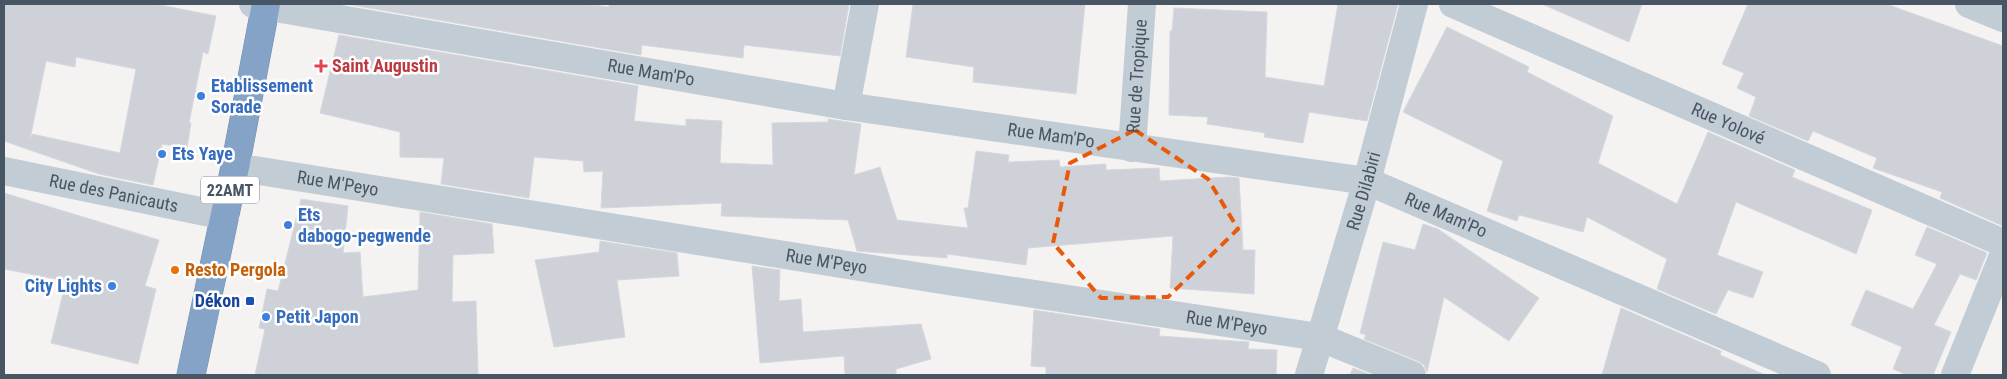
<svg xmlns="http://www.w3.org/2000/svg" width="2007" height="379" font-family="'Roboto Condensed',sans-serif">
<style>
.building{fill:#ced1d8;stroke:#d6d8de;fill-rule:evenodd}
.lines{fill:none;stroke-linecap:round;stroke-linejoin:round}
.highway-casing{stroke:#708eb2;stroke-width:29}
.minor{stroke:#c2ccd5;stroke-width:28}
.highway{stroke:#85a3c6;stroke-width:28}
.marked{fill:none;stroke:#e8590c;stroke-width:4;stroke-dasharray:10 6;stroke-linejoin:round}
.health-dot{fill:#e0444e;stroke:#fff;stroke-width:2}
.shop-dot{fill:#3f7fe0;stroke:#fff;stroke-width:2}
.food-dot{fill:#e8710a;stroke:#fff;stroke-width:2}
.transit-dot{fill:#1a4fb4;stroke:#fff;stroke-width:2}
.labels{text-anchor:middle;stroke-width:5;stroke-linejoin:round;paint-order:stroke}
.shield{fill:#fff;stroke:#7f8892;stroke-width:1}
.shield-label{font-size:16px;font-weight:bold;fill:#485563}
.health-label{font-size:18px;font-weight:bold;fill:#be3a42;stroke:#fff;text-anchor:start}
.street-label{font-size:18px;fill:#485563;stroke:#fff}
.shop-label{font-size:18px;font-weight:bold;fill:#366cbe;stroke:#fff;text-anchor:start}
.food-label{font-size:18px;font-weight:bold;fill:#c56008;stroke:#fff;text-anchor:start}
.transit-label{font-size:18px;font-weight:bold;fill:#164399;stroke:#fff;text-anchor:end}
</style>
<rect width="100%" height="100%" fill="#f5f3f2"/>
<!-- building -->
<path class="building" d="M4,4H155L216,16L208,54L203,52L189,123H191L187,148L162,144L153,185L99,174L4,141ZM76,57L136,69L120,153L32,134L30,139L46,61L75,67Z
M346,4H584L609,7V4H849L840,56L744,45L743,58L642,45L641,55Z
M913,4H1085L1076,94L973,82L974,67L906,57Z
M1338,4H1398L1367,121L1309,112L1303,143L1264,137L1265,133L1207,124L1208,117L1169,115L1170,31H1172L1174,8L1267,12L1265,77L1324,86Z
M1542,4H1642L1629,42Z
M1748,4H1886L2003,46V226L1940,198L1942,192L1873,168L1877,158L1813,131L1808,141L1749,116L1756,97L1737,88L1744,73L1722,64Z
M1447,27L1529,67L1527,72L1613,116L1598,163L1677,204L1708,132L1795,170L1792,177L1872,210L1856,254L1736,202L1717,255L1763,272L1753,298L1728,290L1716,314L1657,289L1667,259L1587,217L1583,232L1519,215L1517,221L1487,211L1503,161L1403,112Z
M339,35L638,86L634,121L686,126V119L722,121L720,163L773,165L772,123L828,122V119L861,124L854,175L880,167L897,220L968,228L964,208H968L976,151L1009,155L1008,162L1059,160L1060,167L1106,164V170L1159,168L1160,181L1229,177L1239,178L1243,250H1255L1254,294L1170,288L1173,236L1028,248L1026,265L947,254V258L857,251L848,220L721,216L722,203L601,208L603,171L584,172L583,161L534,157L529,198L441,184L444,158L400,157V132L320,113Z
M4,193L159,240L145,286L156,289L138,364L51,343L66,281L4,269Z
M301,199L348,206L343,253L360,252L363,297L418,290L420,212L492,224L494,253L453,255L452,302L476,301L478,375H255L265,329L259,328L267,289L278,291Z
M1423,224L1438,229L1539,298L1509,341L1444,297L1427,372L1424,365L1418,361L1364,339L1366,335L1360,333L1383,242L1415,250Z
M1927,227L1987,253L1976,280L1960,274L1934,325L1951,332L1933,375H1907L1893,369L1902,347L1851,325L1866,290L1913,309L1937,264L1915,255Z
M600,241L677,253L679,276L617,280L625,337L554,347L535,260L599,252Z
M752,266L780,270L779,301L801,299L803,332L921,324L931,359L896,369V375H845L844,356L760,363Z
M1621,308L1721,351L1720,355L1765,375H1602Z
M1034,310L1160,329L1159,336L1249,342L1248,349L1277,350L1276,375H1046V367L1031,366Z
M1353,368L1371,375H1350Z"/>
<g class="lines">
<!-- highway casing -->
<g class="highway-casing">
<path id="highway" d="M191,375L235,167L266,4"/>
</g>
<!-- minor -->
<g class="minor">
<path id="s1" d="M253,4L846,106L1367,181L1817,375"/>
<path id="s2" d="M1453,4L2003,243"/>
<path d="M1969,4L2003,18"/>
<path d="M846,106L865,4"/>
<path id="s3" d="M1132,148L1142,4"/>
<path id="s4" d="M235,167L935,279L1319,337L1412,375"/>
<path id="s5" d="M4,171L225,216"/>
<path id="s6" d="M1309,375L1367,181L1414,4"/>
<path d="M1955,375L2003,256"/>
</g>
<!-- highway -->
<use href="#highway" class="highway"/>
</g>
<!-- marked area -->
<path class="marked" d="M1135,130L1208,179L1238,229L1168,297L1101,298L1053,243L1070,163Z"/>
<!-- markers -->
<path class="health-dot" d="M318.5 58.5h5v5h5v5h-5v5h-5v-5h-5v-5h5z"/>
<g class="shop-dot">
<circle cx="201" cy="96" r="5"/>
<circle cx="162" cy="154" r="5"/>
<circle cx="288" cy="225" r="5"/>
<circle cx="112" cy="286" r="5"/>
<circle cx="266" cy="317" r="5"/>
</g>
<circle class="food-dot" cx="175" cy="270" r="5"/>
<rect class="transit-dot" x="245" y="296" width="10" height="10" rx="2.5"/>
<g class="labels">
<!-- shield labels -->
<rect class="shield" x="201" y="176.5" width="58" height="27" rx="4"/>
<g class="shield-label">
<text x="230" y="196">22AMT</text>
</g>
<!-- health labels -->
<g class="health-label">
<text x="332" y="72">Saint Augustin</text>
</g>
<!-- street labels -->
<g class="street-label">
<text dy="6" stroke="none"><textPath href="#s1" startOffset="404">Rue Mam'Po</textPath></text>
<text dy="6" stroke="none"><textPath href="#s3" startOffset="72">Rue de Tropique</textPath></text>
<text dy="6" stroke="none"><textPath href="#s2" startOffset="300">Rue Yolové</textPath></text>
<text dy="6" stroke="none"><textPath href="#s1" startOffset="809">Rue Mam'Po</textPath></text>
<text dy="6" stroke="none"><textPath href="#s4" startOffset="104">Rue M'Peyo</textPath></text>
<text dy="6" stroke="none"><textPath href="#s6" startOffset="192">Rue Dilabiri</textPath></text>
<text dy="6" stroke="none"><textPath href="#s5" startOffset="112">Rue des Panicauts</textPath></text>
<text dy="6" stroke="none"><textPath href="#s1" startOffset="1214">Rue Mam'Po</textPath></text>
<text dy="6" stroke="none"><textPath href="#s4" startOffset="599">Rue M'Peyo</textPath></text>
<text dy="6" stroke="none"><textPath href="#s4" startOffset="1004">Rue M'Peyo</textPath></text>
</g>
<!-- shop labels -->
<g class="shop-label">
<text x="211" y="92">Etablissement<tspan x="211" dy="21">Sorade</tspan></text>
<text x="172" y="160">Ets Yaye</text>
<text x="298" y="221">Ets<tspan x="298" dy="21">dabogo-pegwende</tspan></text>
<text x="102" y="292" text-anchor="end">City Lights</text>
<text x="276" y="323">Petit Japon</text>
</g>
<!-- food labels -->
<g class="food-label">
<text x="185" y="276">Resto Pergola</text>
</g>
<!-- transit labels -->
<g class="transit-label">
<text x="240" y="307">Dékon</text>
</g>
</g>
<!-- border -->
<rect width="2007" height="379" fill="none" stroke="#485563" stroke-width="10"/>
</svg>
